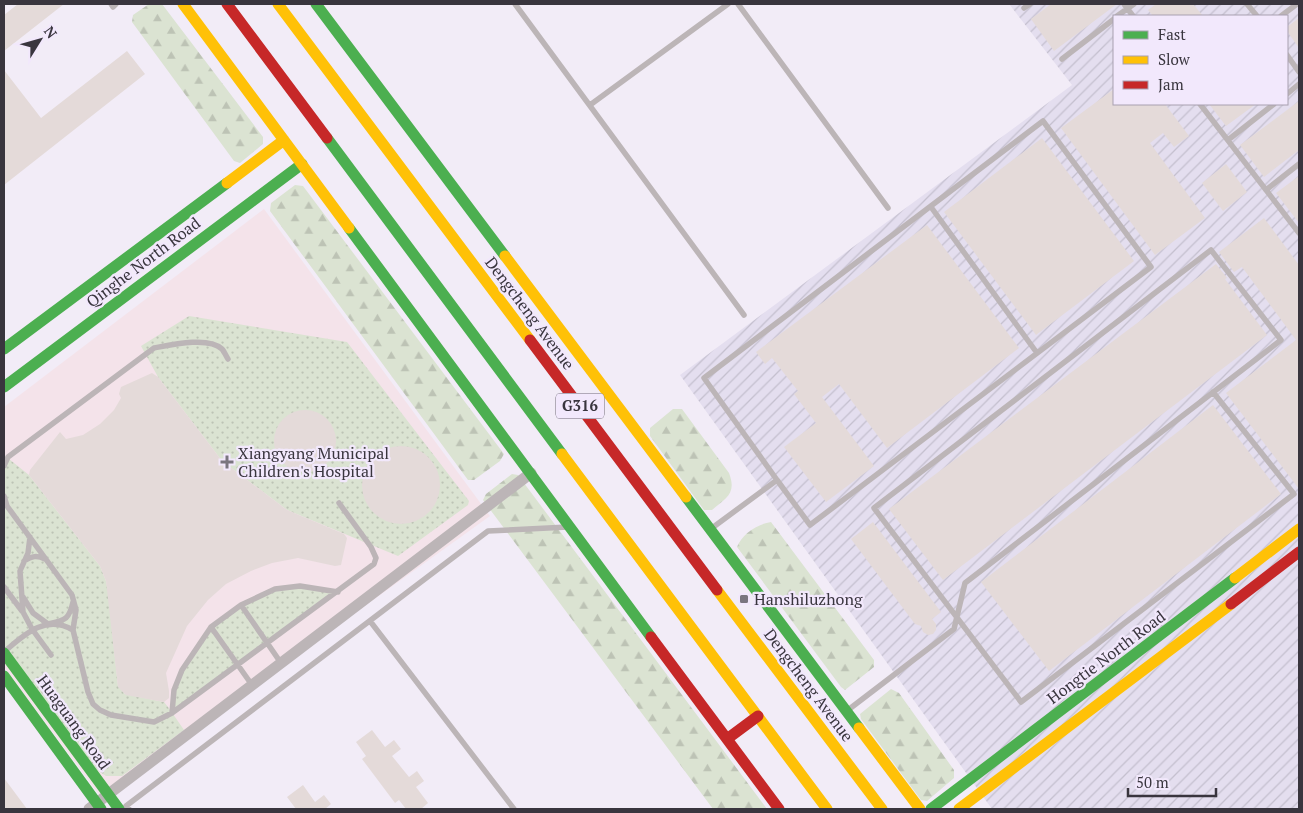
<svg xmlns="http://www.w3.org/2000/svg" width="1303" height="813" font-family="'PT Serif',serif">
<style>
.industrial{fill:url(#industrial-furrows);fill-rule:evenodd}
.medical{fill:#f4e3ea}
.grass{fill:url(#grass-dots)}
.forest{fill:url(#forest-firs)}
.building{fill:#e4dad9}
.lines{fill:none;stroke-linecap:round;stroke-linejoin:round}
.lane{stroke:#bcb5b7;stroke-width:5.5}
.street{stroke:#bcb5b7;stroke-width:11}
.fast{stroke:#4caf50;stroke-width:11}
.slow{stroke:#ffc107;stroke-width:11}
.jam{stroke:#c62828;stroke-width:11}
.poi-dot{fill:#7a757f;stroke:#f2e8fc;stroke-width:2}
.labels{text-anchor:middle;stroke-width:4.5;stroke-linejoin:round;paint-order:stroke}
.shield{fill:#f2e8fc;stroke:#706b77;stroke-width:1}
.shield-label{font-size:15px;font-weight:bold;fill:#39353e}
.street-label{font-size:16px;fill:#39353e;stroke:#f2e8fc}
.poi-label{font-size:16px;fill:#39353e;stroke:#f2e8fc;text-anchor:start}
</style>
<defs>
<pattern id="industrial-furrows" width="10" height="10" patternUnits="userSpaceOnUse" patternTransform="scale(1.25)"><rect width="10" height="10" fill="#e4deef"/><path d="M-1 1l2-2M0 10L10 0M9 11l2-2" fill="none" stroke="#c4bfce"/></pattern>
<pattern id="grass-dots" width="8" height="8" patternUnits="userSpaceOnUse" patternTransform="scale(1.25)"><rect width="8" height="8" fill="#dbe3d2"/><path d="M2 2h.1M6 6h.1" fill="none" stroke="#bdc3b5" stroke-width="1.8" stroke-linecap="round"/></pattern>
<pattern id="forest-firs" width="22" height="20" patternUnits="userSpaceOnUse" patternTransform="scale(1.25)"><rect width="22" height="20" fill="#dbe3d2"/><path d="M5 1l3.5 6h-7zM16 11l3.5 6h-7z" fill="#bdc3b5"/></pattern>
</defs>
<rect width="100%" height="100%" fill="#f2ecf7"/>
<!-- industrial -->
<path class="industrial" d="M1009,4H1299V809H992L680,375L1072,85ZM1114,16H1287V104H1114Z"/>
<!-- medical -->
<path class="medical" d="M264,209L490,516L100,796L4,667V407Z"/>
<!-- grass -->
<path class="grass" d="M189,316L347,342L469,501L468,505L398,556L287,510L222,461L158,377L141,346Z
M4,455L29,475L100,566L106,581L108,591L118,686L125,694L164,702L172,712L174,690L182,670L211,627L241,605L275,589L300,586L338,592L173,714L184,730L122,776H106L92,767L4,648Z"/>
<!-- forest -->
<path class="forest" d="M149,4H162L263,137V144L240,163L234,161L132,22L133,15Z
M295,185L303,186L504,454L500,461L474,480H468L270,211L271,203Z
M673,409H682L729,473C737,494 726,498 712,510H704L650,436V428Z
M512,474L518,475L767,809H713L483,500L486,494Z
M771,522L874,660V667L845,690L841,687L737,547C742,534 757,524 771,522Z
M891,689L899,693L954,770V778L927,801L921,800L861,719L860,714Z"/>
<!-- building -->
<path class="building" d="M18,4H64L4,51V15Z
M1051,4H1117L1054,51L1031,19Z
M1156,4H1193L1203,16H1153L1148,10Z
M1299,18V48L1287,31V27Z
M127,51L145,74L4,185V70L41,118Z
M1114,89V104H1165L1189,136L1174,147L1163,133L1150,143L1205,218L1155,255L1061,128Z
M1299,101V150L1264,177L1240,145Z
M1209,104H1256L1226,126Z
M1042,138L1134,261L1036,335L944,212Z
M1226,164L1247,192L1223,211L1202,183Z
M1299,176V223L1276,193Z
M1264,218L1299,265V489L1226,393L1296,340L1242,267L1234,272L1219,252Z
M927,225L1019,348L887,448L839,384L822,397L874,466L826,502L784,447L816,423L794,394L798,391L772,358L765,364L756,352Z
M1216,264L1227,278L1225,279L1267,335L943,580L889,509Z
M152,373L158,377L222,461L287,510L344,534L347,538L341,565L335,566L298,558L272,563L251,571L226,584L208,600L187,626L166,673L169,691V698L164,702L126,695L118,687L106,581L100,566L29,475L30,470L60,432L66,439L83,435L100,424L114,410L121,398L119,394L121,387Z
M1213,405L1281,494L1049,671L981,582Z
M274 441a31 31 0 1 1 62 0a31 31 0 1 1-62 0Z
M362 485a39 39 0 1 1 78 0a39 39 0 1 1-78 0Z
M873,522L941,612L932,619L936,624V630L933,634L928,635L923,632L921,626L915,624L851,539Z
M372,730L385,747L394,740L401,749L392,756L409,777L417,771L424,781L416,787L428,803L421,809H406L399,800L395,803L362,759L366,756L356,742Z
M4,778L27,809H4Z
M303,785L315,802L324,795L331,804L325,809H296L287,797Z"/>
<g class="lines">
<!-- lane -->
<path class="lane" d="M111,4L113,7L116,4
M515,4L744,315
M738,4L888,208
M1124,4L1133,16
M1247,4L1257,16
M1024,8L1030,4
M1117,16L1134,4
M1281,16L1297,4
M1287,55L1299,72
M1062,59L1114,19
M1287,94L1299,84
M1200,104L1299,233
M590,105L728,4
M1228,140L1274,104
M1266,190L1299,164
M931,207L1037,353
M4,466L8,457L154,348C170,345 209,336 222,349C224,351 226,356 228,359
M4,496L7,506L72,595L76,610L73,630
M712,528L777,480L810,525L1151,267L1043,121L704,378L777,480
M30,537L28,553L20,571L23,612L32,629L51,655
M24,561C32,556 37,555 45,559
M4,587L22,611
M23,597L33,613L48,624C65,620 69,620 73,602
M241,605L281,663
M370,621L514,809
M211,627L252,685
M4,652C24,635 45,614 73,630L88,692L93,704L100,710L111,715L154,722L172,713L374,564L376,558L371,547L339,503
M848,710L954,629L965,583L1281,340L1211,250L874,508L1021,702L1294,494L1213,392
M172,713L174,690L182,670L211,627L241,605L275,589L300,586L338,592
M129,809L126,806L488,531L568,527"/>
<!-- street -->
<path class="street" d="M89,809L531,473"/>
<!-- fast -->
<path class="fast" d="M316,4L505,256
M327,138L562,454
M349,228L651,637
M4,349L227,183
M4,387L302,164
M686,497L859,728
M4,653L119,809
M4,676L101,809
M931,809L1235,578"/>
<!-- slow -->
<path class="slow" d="M183,4L349,228
M278,4L530,340
M227,183L284,140
M505,256L686,497
M562,454L827,809
M1235,578L1299,529
M717,590L882,809
M859,728L920,809
M959,809L1231,604"/>
<!-- jam -->
<path class="jam" d="M227,4L327,138
M530,340L717,590
M1231,604L1299,552
M651,637L779,809
M727,739L758,716"/>
</g>
<!-- markers -->
<g class="poi-dot">
<path d="M224.5 454.5h5v5h5v5h-5v5h-5v-5h-5v-5h5z"/>
<rect x="739" y="594" width="10" height="10" rx="2.5"/>
</g>
<g class="labels">
<!-- shield labels -->
<rect class="shield" x="556" y="393.5" width="48" height="25" rx="4"/>
<g class="shield-label">
<text x="580" y="411">G316</text>
</g>
<!-- street labels -->
<g class="street-label">
<text transform="translate(143 262) rotate(-37)" y="6">Qinghe North Road</text>
<text transform="translate(530 313) rotate(53)" y="6">Dengcheng Avenue</text>
<text transform="translate(1106 657) rotate(-37)" y="6">Hongtie North Road</text>
<text transform="translate(809 685) rotate(53)" y="6">Dengcheng Avenue</text>
<text transform="translate(74 722) rotate(54)" y="6">Huaguang Road</text>
</g>
<!-- poi labels -->
<g class="poi-label">
<text x="238" y="459">Xiangyang Municipal<tspan x="238" dy="18">Children's Hospital</tspan></text>
<text x="754" y="605">Hanshiluzhong</text>
</g>
</g>
<!-- border -->
<rect width="1303" height="813" fill="none" stroke="#39353e" stroke-width="10"/>
<!-- legend -->
<rect x="1113" y="15" width="175" height="90" fill="#f2e8fc" stroke="#a8a0b0"/>
<rect x="1123" y="31" width="25" height="8" fill="#4caf50" stroke="#a8a0b0"/>
<text x="1158" y="40" font-size="15" fill="#39353e">Fast</text>
<rect x="1123" y="56" width="25" height="8" fill="#ffc107" stroke="#a8a0b0"/>
<text x="1158" y="65" font-size="15" fill="#39353e">Slow</text>
<rect x="1123" y="81" width="25" height="8" fill="#c62828" stroke="#a8a0b0"/>
<text x="1158" y="90" font-size="15" fill="#39353e">Jam</text>
<!-- north arrow -->
<g transform="translate(40 40) rotate(53)" stroke="#f2e8fc" stroke-width="4" paint-order="stroke">
<path d="M0-4L9 19L0 12L-9 19Z" fill="#39353e"/>
<text y="-8" font-size="14" font-weight="bold" text-anchor="middle" fill="#39353e">N</text>
</g>
<!-- scale -->
<path d="M1128 788v8h88v-8" fill="none" stroke="#39353e" stroke-width="2.5"/>
<text x="1136" y="788" font-size="15" fill="#39353e" stroke="#f2e8fc" stroke-width="4" paint-order="stroke">50 m</text>
</svg>
